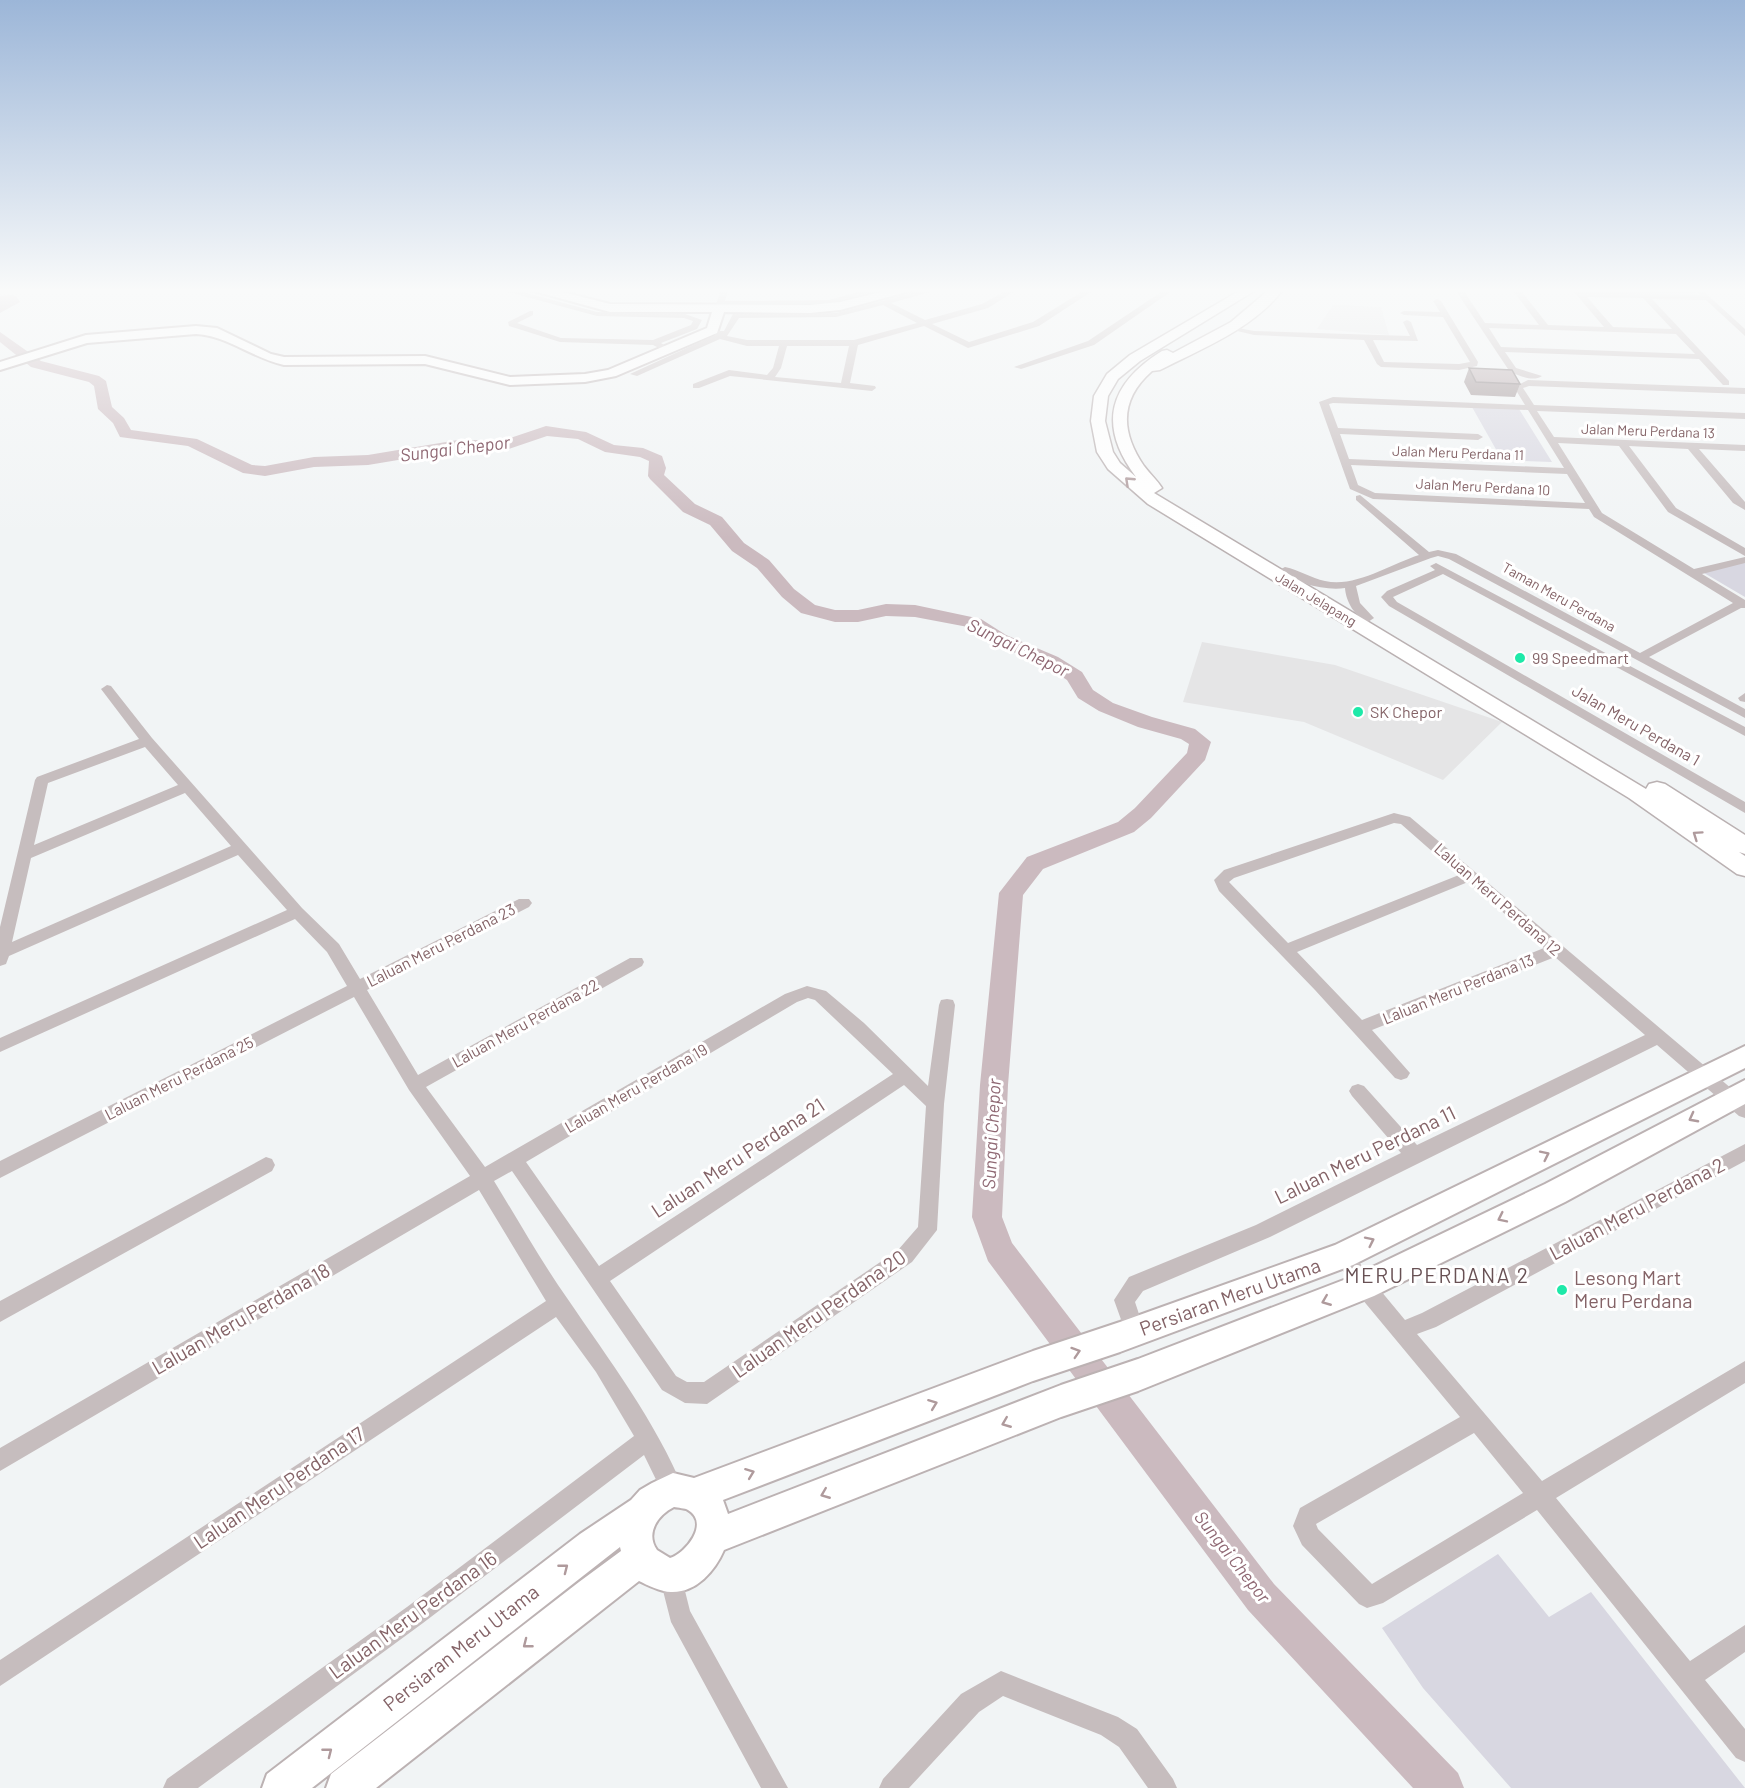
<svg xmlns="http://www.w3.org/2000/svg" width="1745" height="1788" font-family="Barlow,sans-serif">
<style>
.built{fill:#e5e5e6}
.green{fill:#d8d7e1}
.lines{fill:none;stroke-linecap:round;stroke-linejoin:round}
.river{fill:#cbbabf;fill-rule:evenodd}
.secondary-casing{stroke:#bcb2b3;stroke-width:4}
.primary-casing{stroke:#bab1b2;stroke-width:3}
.street{fill:#c6bdbe;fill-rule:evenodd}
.secondary{fill:#fff;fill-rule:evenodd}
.primary{fill:#fff;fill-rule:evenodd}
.wall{fill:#9d9092}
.building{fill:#b6a7aa;stroke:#7f7577;stroke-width:1.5}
.oneway{stroke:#af9a9c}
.poi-dot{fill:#1ee9a9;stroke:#fff;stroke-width:2}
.labels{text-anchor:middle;stroke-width:6;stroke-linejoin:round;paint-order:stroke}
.far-street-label{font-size:14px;fill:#846367;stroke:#fff}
.poi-label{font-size:16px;fill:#846367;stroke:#fff;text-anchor:start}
.street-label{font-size:16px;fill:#846367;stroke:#fff}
.water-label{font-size:18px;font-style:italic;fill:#8f6873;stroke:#fff}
.near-street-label{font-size:20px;fill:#846367;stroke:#fff}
.near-poi-label{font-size:20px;fill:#846367;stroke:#fff;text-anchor:start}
.near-neighbourhood-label{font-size:21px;letter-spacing:1.5px;fill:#685154;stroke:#fff}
</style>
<rect width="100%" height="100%" fill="#f1f4f5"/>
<!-- built -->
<path class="built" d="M1333,305L1381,307L1389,335L1317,329Z
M1202,642L1335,665L1502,722L1443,780L1304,722L1183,702Z"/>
<!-- green -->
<path class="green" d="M1600,288H1690L1698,296L1606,294Z
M1472,407L1519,409L1552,462L1502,460Z
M1745,560V597L1699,570Z
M1498,1554L1549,1617L1591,1592L1745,1788H1511L1423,1688L1382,1628Z"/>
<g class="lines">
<!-- river -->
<path class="river" d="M12,295L16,296L20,302L0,313V296Z
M0,332L41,361L99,376L106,381L112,407L124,418L131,430L197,439L252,465L265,466L314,457L368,455L458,440H504L546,426L586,432L614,445L643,448L662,456L666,468L664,475L695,504L722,517L744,543L769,560L794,589L815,605L835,610H858L886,604L915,605L981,619L1006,635L1058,657L1082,672L1093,690L1113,703L1152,717L1195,729L1211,742L1205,760L1151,818L1134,832L1043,869L1023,895L1008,1085L1002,1217L1012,1243L1274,1584L1458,1773L1464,1788H1413L1248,1610L988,1261L972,1217L980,1085L999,893L1027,857L1118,822L1135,808L1187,753L1189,744L1181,739L1138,727L1099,711L1078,698L1067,680L1044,665L992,643L968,627L915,617L886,616L858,622H835L801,613L782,597L757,568L732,551L710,525L683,512L650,479L648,476L649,461L640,457L605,452L578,439L547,436L506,450H458L368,465L314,467L265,476L243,473L188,446L120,437L113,423L98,409L94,386L89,382L31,367L0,342Z"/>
<!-- secondary casing -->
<g class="secondary-casing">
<path id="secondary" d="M528,288H547L610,304L810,305L840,302L897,288H916L914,290L840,310L810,313L724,312L717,333L616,376L585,382L510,385L425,364L284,365C253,358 225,335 196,334L87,343L0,370V362L86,335L196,326L217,328L271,354L284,357L425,356L510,377L585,374L608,370L707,328L712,312H610L530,290Z
M1745,1046V1068L1353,1265L1120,1352L1033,1381L723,1500L728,1514L1061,1385L1138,1359L1354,1276L1545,1184L1745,1080V1104L1565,1202L1374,1296L1138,1391L1061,1417L724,1550C715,1571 696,1593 671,1592C661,1592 647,1585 639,1581L376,1788H326L331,1774L579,1582L621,1551L620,1547L312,1788H262L267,1774L580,1534L631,1500L640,1490L652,1483L673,1473L694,1478L1033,1351L1120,1322L1335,1245ZM674,1507C678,1508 685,1508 688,1510C710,1523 686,1553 670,1558L657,1550C645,1533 658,1515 674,1507Z"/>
</g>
<!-- primary casing -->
<g class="primary-casing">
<path id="primary" d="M1244,288H1259L1140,361L1118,379L1108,396L1105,421L1113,452L1120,463L1136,477C1097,425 1109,384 1162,351L1167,350L1173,353L1231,322L1271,288H1284C1255,328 1203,348 1160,370L1152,371C1120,399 1120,431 1144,466C1150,474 1157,480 1162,488L1154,493L1646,789L1649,784L1657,782L1665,784L1745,835V854L1739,852L1745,856V876L1737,874L1629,798L1148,504L1108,469L1097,452L1091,421L1094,396L1107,374L1130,355Z"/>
</g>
<!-- street -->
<path class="street" d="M508,288L597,312L685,314L702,320L697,329L661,343L667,347L663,350L653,345L560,342L509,326L508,322L530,311H533V315L517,323L561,338L653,340L691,325L693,321L684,318L597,316L508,292Z
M721,288H729L725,301L829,300L872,288H884L829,304L724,305L719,310L715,308Z
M931,288H944L891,303L925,320L982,304L1011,288H1020L988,308L932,324L969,342L1033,322L1088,288H1097L1039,326L968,348L924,326L858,345L850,383L875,386L876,388L872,391L730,376L699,388H693V384L729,370L767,375L773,368L779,346H747L720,339L637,376L630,374L715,335L714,331H724L733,314L836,313ZM883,305L917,323L854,340H747L727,336L739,318L836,317ZM787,346H849L841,383L775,377L781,368Z
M1167,288H1176L1094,345L1021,369L1014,367L1088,341Z
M1217,288H1227L1219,292L1215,290Z
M1454,288H1462L1485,323L1539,325L1511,288H1519L1548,325L1604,327L1574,292V288H1580L1583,292L1701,295L1698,292L1702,290L1745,329V336L1706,300L1652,299L1729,381V385H1723L1699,359L1505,352L1516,368L1542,376C1533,382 1520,376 1510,372ZM1587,297L1643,298L1672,329L1613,327ZM1489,328L1676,334L1695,354L1501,347Z
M1437,299L1441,301L1478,362L1477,366L1459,370L1381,367L1377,364L1364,340L1254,335L1229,329L1233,327L1254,331L1410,336L1403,322L1407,320L1411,322L1418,341L1373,340L1384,362L1459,364L1470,362L1443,317L1404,315L1400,313L1404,311L1440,312L1433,301Z
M1528,380L1745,388V394L1529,386L1523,388L1534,405L1745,413V419L1537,411L1554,437L1745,445V451L1699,449L1745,502V510L1733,503L1688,449L1629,446L1676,508L1745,548V556L1668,512L1619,446L1558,443L1602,513L1694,569L1745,557V563L1702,574L1745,600V608H1741L1649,657L1745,709V718L1449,559L1438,556L1431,558L1356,586L1360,603L1374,618L1368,622C1355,617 1346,602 1345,588C1325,591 1294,583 1279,570L1285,567C1299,570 1311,578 1325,581C1355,588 1391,564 1419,555L1356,500V496L1360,495L1429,552L1438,550L1456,554L1640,653L1733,603L1594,517L1589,509L1373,499L1350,489L1319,402L1333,397L1525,405L1514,387ZM1333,403L1528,410L1564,468L1349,459L1340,434L1478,440L1483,437L1478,434L1338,428L1329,404ZM1351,465L1567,474L1585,503L1375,493L1358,485Z
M1436,563L1745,727V736L1443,574L1393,597L1397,602L1745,802V813L1389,606L1381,597L1387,591L1435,570L1430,566Z
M107,685L111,686L152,738L302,908L339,944L360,979L519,899H529L532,903L529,907L367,990L418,1075L630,958H642L644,962L642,966L426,1087L485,1167L785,994L807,986L826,991L864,1023L928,1086L939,1005L941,1000L947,999L953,1000L955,1005L944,1104L937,1230L912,1262L707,1404L685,1403L662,1390L512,1171L494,1181C518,1220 541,1261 567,1298C609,1360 655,1420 684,1490L681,1498L673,1501L665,1498L644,1455L423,1623L198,1788H163L167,1779L407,1607L634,1436L596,1372L556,1317L0,1686V1660L546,1301L479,1190L0,1471V1448L470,1176L409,1090L354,997L0,1178V1161L347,986L327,952L295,919L0,1052V1038L287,910L238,855L9,956L6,964L0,966V927L35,780L37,777L139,739L101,689ZM145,747L178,785L34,845L48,783ZM185,793L231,846L12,942L31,858ZM808,998L815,1000L893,1074L599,1266L526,1162L797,1002ZM904,1085L926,1106L918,1227L898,1250L704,1382H687L676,1376L610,1281Z
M1745,693V702L1740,701L1738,698Z
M1394,813L1410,817L1745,1100V1118L1739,1116L1657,1045L1270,1237L1143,1291L1135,1302L1145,1332L1142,1339L1135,1342L1128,1339L1114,1300L1129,1277L1256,1225L1401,1153L1352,1096L1349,1091L1352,1086L1358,1084L1364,1086L1417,1145L1645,1035L1555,957L1372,1030L1410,1073L1407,1078L1401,1080L1395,1078L1315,990L1219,891L1214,880L1224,870ZM1394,823L1401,824L1459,875L1288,943L1229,882L1234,878ZM1468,882L1544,948L1362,1020L1297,952Z
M1745,1144V1161L1436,1327L1417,1334L1542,1481L1745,1361V1383L1556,1498L1690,1661L1745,1625V1652L1705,1680L1745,1729V1762L1736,1758L1537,1510L1383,1603L1367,1608L1359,1604L1302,1545L1293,1526L1300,1508L1460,1417L1357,1293L1333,1255L1336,1249L1343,1246L1350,1249L1371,1279L1405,1320L1422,1313ZM1474,1433L1523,1493L1372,1584L1318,1529L1316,1524Z
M266,1157L272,1159L275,1165L272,1171L0,1322V1301Z
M671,1563L679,1567L690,1611L788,1788H761L671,1622L659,1575L663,1567Z
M1001,1671L1118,1717L1137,1729L1173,1779L1177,1788H1148L1119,1747L1101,1735L1003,1696L979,1712L909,1788H879L883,1779L961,1694Z"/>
<!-- secondary -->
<use href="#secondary" class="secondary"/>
<!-- primary -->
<use href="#primary" class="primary"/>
</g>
<!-- wall -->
<path class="wall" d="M1469,368L1520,384L1515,397L1471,395L1464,382Z"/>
<!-- building -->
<path class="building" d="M1469,368L1512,370L1520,384L1476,382Z"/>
<!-- one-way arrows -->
<defs><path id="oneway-chevron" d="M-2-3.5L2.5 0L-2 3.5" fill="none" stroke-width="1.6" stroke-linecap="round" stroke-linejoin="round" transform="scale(1.5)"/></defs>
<g class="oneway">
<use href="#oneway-chevron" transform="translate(1129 481) rotate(-137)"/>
<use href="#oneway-chevron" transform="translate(1697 835) rotate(-145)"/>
<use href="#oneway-chevron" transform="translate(1693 1118) rotate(152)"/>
<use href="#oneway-chevron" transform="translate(1545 1155) rotate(-26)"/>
<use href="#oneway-chevron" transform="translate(1502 1218) rotate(154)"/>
<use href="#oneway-chevron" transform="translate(1370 1241) rotate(-26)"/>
<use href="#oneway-chevron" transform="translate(1326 1301) rotate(158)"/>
<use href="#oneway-chevron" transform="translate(1076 1352) rotate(-18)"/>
<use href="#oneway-chevron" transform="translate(933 1404) rotate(-21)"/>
<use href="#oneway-chevron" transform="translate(1006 1423) rotate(158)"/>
<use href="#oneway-chevron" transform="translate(750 1473) rotate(-21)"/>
<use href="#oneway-chevron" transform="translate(825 1494) rotate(158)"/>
<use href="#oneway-chevron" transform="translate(564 1568) rotate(-38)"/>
<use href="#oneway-chevron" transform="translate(527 1644) rotate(142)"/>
<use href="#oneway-chevron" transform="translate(328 1752) rotate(-38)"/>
</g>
<!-- sky -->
<linearGradient id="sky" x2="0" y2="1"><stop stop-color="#9cb6d8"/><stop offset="0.54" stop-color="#f9fafa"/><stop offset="1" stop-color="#f9fafa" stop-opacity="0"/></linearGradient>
<rect width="1745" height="538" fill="url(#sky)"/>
<!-- markers -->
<g class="poi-dot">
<circle cx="1520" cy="658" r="6"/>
<circle cx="1358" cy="712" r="6"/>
<circle cx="1562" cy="1290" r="6"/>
</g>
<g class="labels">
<!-- far-street labels -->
<g class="far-street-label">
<text transform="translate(1648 431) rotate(2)" y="5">Jalan Meru Perdana 13</text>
<text transform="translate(1458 453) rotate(2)" y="5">Jalan Meru Perdana 11</text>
<text transform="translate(1483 487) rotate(3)" y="5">Jalan Meru Perdana 10</text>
<text transform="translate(1559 597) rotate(29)" y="5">Taman Meru Perdana</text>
<text transform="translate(1316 599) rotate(31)" y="5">Jalan Jelapang</text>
</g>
<!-- poi labels -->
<g class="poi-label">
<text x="1532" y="664">99 Speedmart</text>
<text x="1370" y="718">SK Chepor</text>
</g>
<!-- street labels -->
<g class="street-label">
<text transform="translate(1636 725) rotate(30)" y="6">Jalan Meru Perdana 1</text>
<text transform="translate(1498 899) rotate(41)" y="6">Laluan Meru Perdana 12</text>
<text transform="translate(441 945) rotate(-27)" y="6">Laluan Meru Perdana 23</text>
<text transform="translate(1458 989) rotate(-22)" y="6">Laluan Meru Perdana 13</text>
<text transform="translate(525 1023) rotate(-29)" y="6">Laluan Meru Perdana 22</text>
<text transform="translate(179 1078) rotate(-27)" y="6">Laluan Meru Perdana 25</text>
<text transform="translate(636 1088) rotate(-30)" y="6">Laluan Meru Perdana 19</text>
</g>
<!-- water labels -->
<g class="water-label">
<text transform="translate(455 449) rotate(-7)" y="6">Sungai Chepor</text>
<text transform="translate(1018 648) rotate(26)" y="6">Sungai Chepor</text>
<text transform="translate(992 1134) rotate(-87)" y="6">Sungai Chepor</text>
<text transform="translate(1232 1557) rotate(52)" y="6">Sungai Chepor</text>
</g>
<!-- near-street labels -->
<g class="near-street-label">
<text transform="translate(1365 1155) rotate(-26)" y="7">Laluan Meru Perdana 11</text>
<text transform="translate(738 1158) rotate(-33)" y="7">Laluan Meru Perdana 21</text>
<text transform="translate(1637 1209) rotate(-28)" y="7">Laluan Meru Perdana 2</text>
<text transform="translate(1230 1297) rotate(-20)" y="7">Persiaran Meru Utama</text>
<text transform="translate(819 1314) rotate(-35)" y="7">Laluan Meru Perdana 20</text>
<text transform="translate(241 1319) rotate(-30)" y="7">Laluan Meru Perdana 18</text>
<text transform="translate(279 1488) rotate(-34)" y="7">Laluan Meru Perdana 17</text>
<text transform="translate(413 1615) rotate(-36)" y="7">Laluan Meru Perdana 16</text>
<text transform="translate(461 1648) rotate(-38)" y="7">Persiaran Meru Utama</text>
</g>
<!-- near-poi labels -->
<g class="near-poi-label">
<text x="1574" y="1285">Lesong Mart<tspan x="1574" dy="23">Meru Perdana</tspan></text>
</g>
<!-- near-neighbourhood labels -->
<g class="near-neighbourhood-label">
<text x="1437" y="1283">MERU PERDANA 2</text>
</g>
</g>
</svg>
